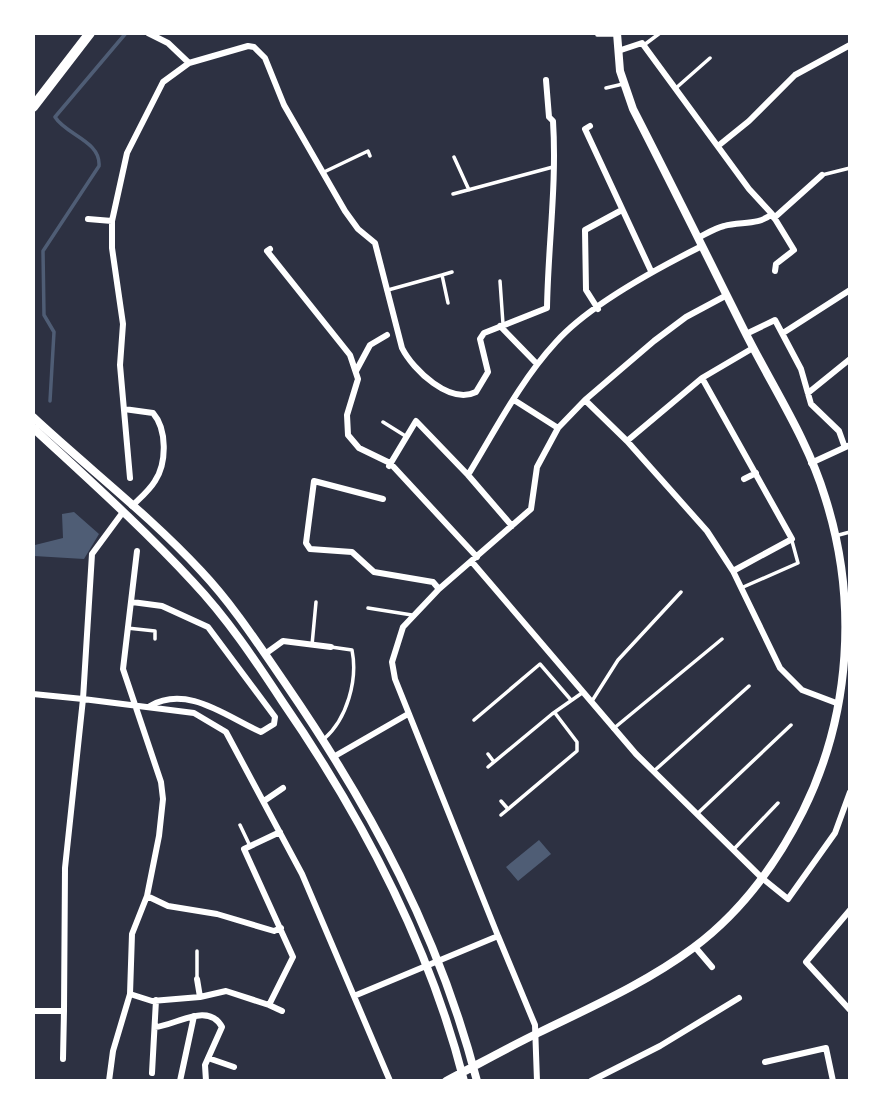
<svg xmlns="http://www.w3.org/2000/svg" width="883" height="1114" font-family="'Fira Sans',sans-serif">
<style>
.water{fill:#4f5d75}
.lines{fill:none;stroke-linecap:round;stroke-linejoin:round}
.stream{stroke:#4f5d75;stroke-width:3.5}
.service{stroke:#fff;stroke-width:3.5}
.minor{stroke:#fff;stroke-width:6}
.tertiary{stroke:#fff;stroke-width:8}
.primary{stroke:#fff;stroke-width:10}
</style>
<rect width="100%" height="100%" fill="#2d3142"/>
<!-- water -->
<path class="water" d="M74,512L99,534L84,559L34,556L35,545L63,538L62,514Z
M539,840L551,854L518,881L506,867Z"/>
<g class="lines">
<!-- stream -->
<path class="stream" d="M50,401L54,332L44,315L43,251L99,166C101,141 66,135 55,117L126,33"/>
<!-- service -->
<path class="service" d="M597,35H615
M644,45L660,33
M606,88L623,84
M676,88L710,58
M454,157L469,190
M324,172L368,151L370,156
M822,175L850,168
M453,194L553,167
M442,275L452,272
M500,281L503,324
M388,290L442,275L448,303
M383,422L407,437
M835,536L850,532
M741,588L798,563L792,541
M368,608L412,615
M127,628L155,631V639
M312,645L316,602
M592,701L618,660L681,592
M474,720L540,664L571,700
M613,729L722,639
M324,739C347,719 358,680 352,650L331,647
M488,754L494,762
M488,767L552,714L582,693
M654,771L749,686
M501,801L508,809
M698,813L791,725
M501,815L577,751V742L555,713
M240,825L250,846
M734,849L778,803
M197,979V951"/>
<!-- minor -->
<path class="minor" d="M148,33L168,43L189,63L248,46L254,47L265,58L284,105L345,211L358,229L375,243L402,348C413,370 450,405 476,392L488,372L480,339L484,333L547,308C548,246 557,184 553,121L549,117L546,80
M618,51L642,43L749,189L772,214C758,226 740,221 724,226C715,228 706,234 698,238
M590,126L585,129L651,271
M718,146L749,121L795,75L850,45
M772,214L794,250L776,264L775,271
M774,218L822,175
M88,219L112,221
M270,249L267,251L350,355L358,379L347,415L348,435L359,448L390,463L477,557
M598,309L586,290L585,230L620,211
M500,326L537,364
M783,333L850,290
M746,334L775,320L801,369L811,404L839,431L844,445
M356,371L370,345L387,335
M702,378L792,539L733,571
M808,393L850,359
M514,400L558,428
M585,400L627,441L707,531L733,571L780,668L802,690L839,704
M124,409L153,413C167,429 167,463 155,481C149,491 140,498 132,506
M627,441L702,378L753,348
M811,463L850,445
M389,466L416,421L468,475
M130,478L120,365L123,324L112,248V221L127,153L163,82L189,63
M744,479L756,473
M383,499L314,481L306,543L310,549L352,552L374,572L433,582L439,589
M123,512L92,554L83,699L194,713L226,732L302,874L390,1081
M512,526L468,475C495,431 520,381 556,342C588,306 658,268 702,246
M472,562L636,754L762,878L788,899L835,833L850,792
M132,602L162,606L208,627L275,717L274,724L261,732C228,718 188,684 150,706
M265,654L283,641L331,647
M33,694L83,699L65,868L64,1011H33
M335,756L408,714
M264,801L283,788
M147,896L168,906L217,914L274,931L281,928
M850,910L806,962L850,1010
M498,936L395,679L392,662L403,627L439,589L531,509L537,467L558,428L585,400L654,341L686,317L727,295
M695,947L712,967
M197,979L200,997
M130,994L152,1001L200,997L226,991L269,1005L293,957L244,849L280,832
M354,996L498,936L535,1025L537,1081
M269,1005L282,1011
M155,1027C175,1026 208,1001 222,1027L205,1065L206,1081
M208,1058L234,1067
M63,1059L64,1011
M765,1062L826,1048L833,1081
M152,1073L156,1000
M109,1081L113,1051L130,994L132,934L147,896L159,836L163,799L161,782L123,669L137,551
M180,1081L194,1016
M591,1081L660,1046L739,998"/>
<!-- tertiary -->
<path class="tertiary" d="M33,417C89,469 150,516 201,571C234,606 260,647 287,686C372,810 439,935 477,1081
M33,428C87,478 143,528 193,582C227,618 255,660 282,701C362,817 429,943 464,1081
M446,1081C477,1065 507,1048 538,1033C591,1007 646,983 693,948C740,913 777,863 803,811C851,714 858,600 825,497C808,440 772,386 745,332C708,258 671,183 633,109L620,71L617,33"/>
<!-- primary -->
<path class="primary" d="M33,107L90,33"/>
</g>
<!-- border -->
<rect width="883" height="1114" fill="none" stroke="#ffffff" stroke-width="70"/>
</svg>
